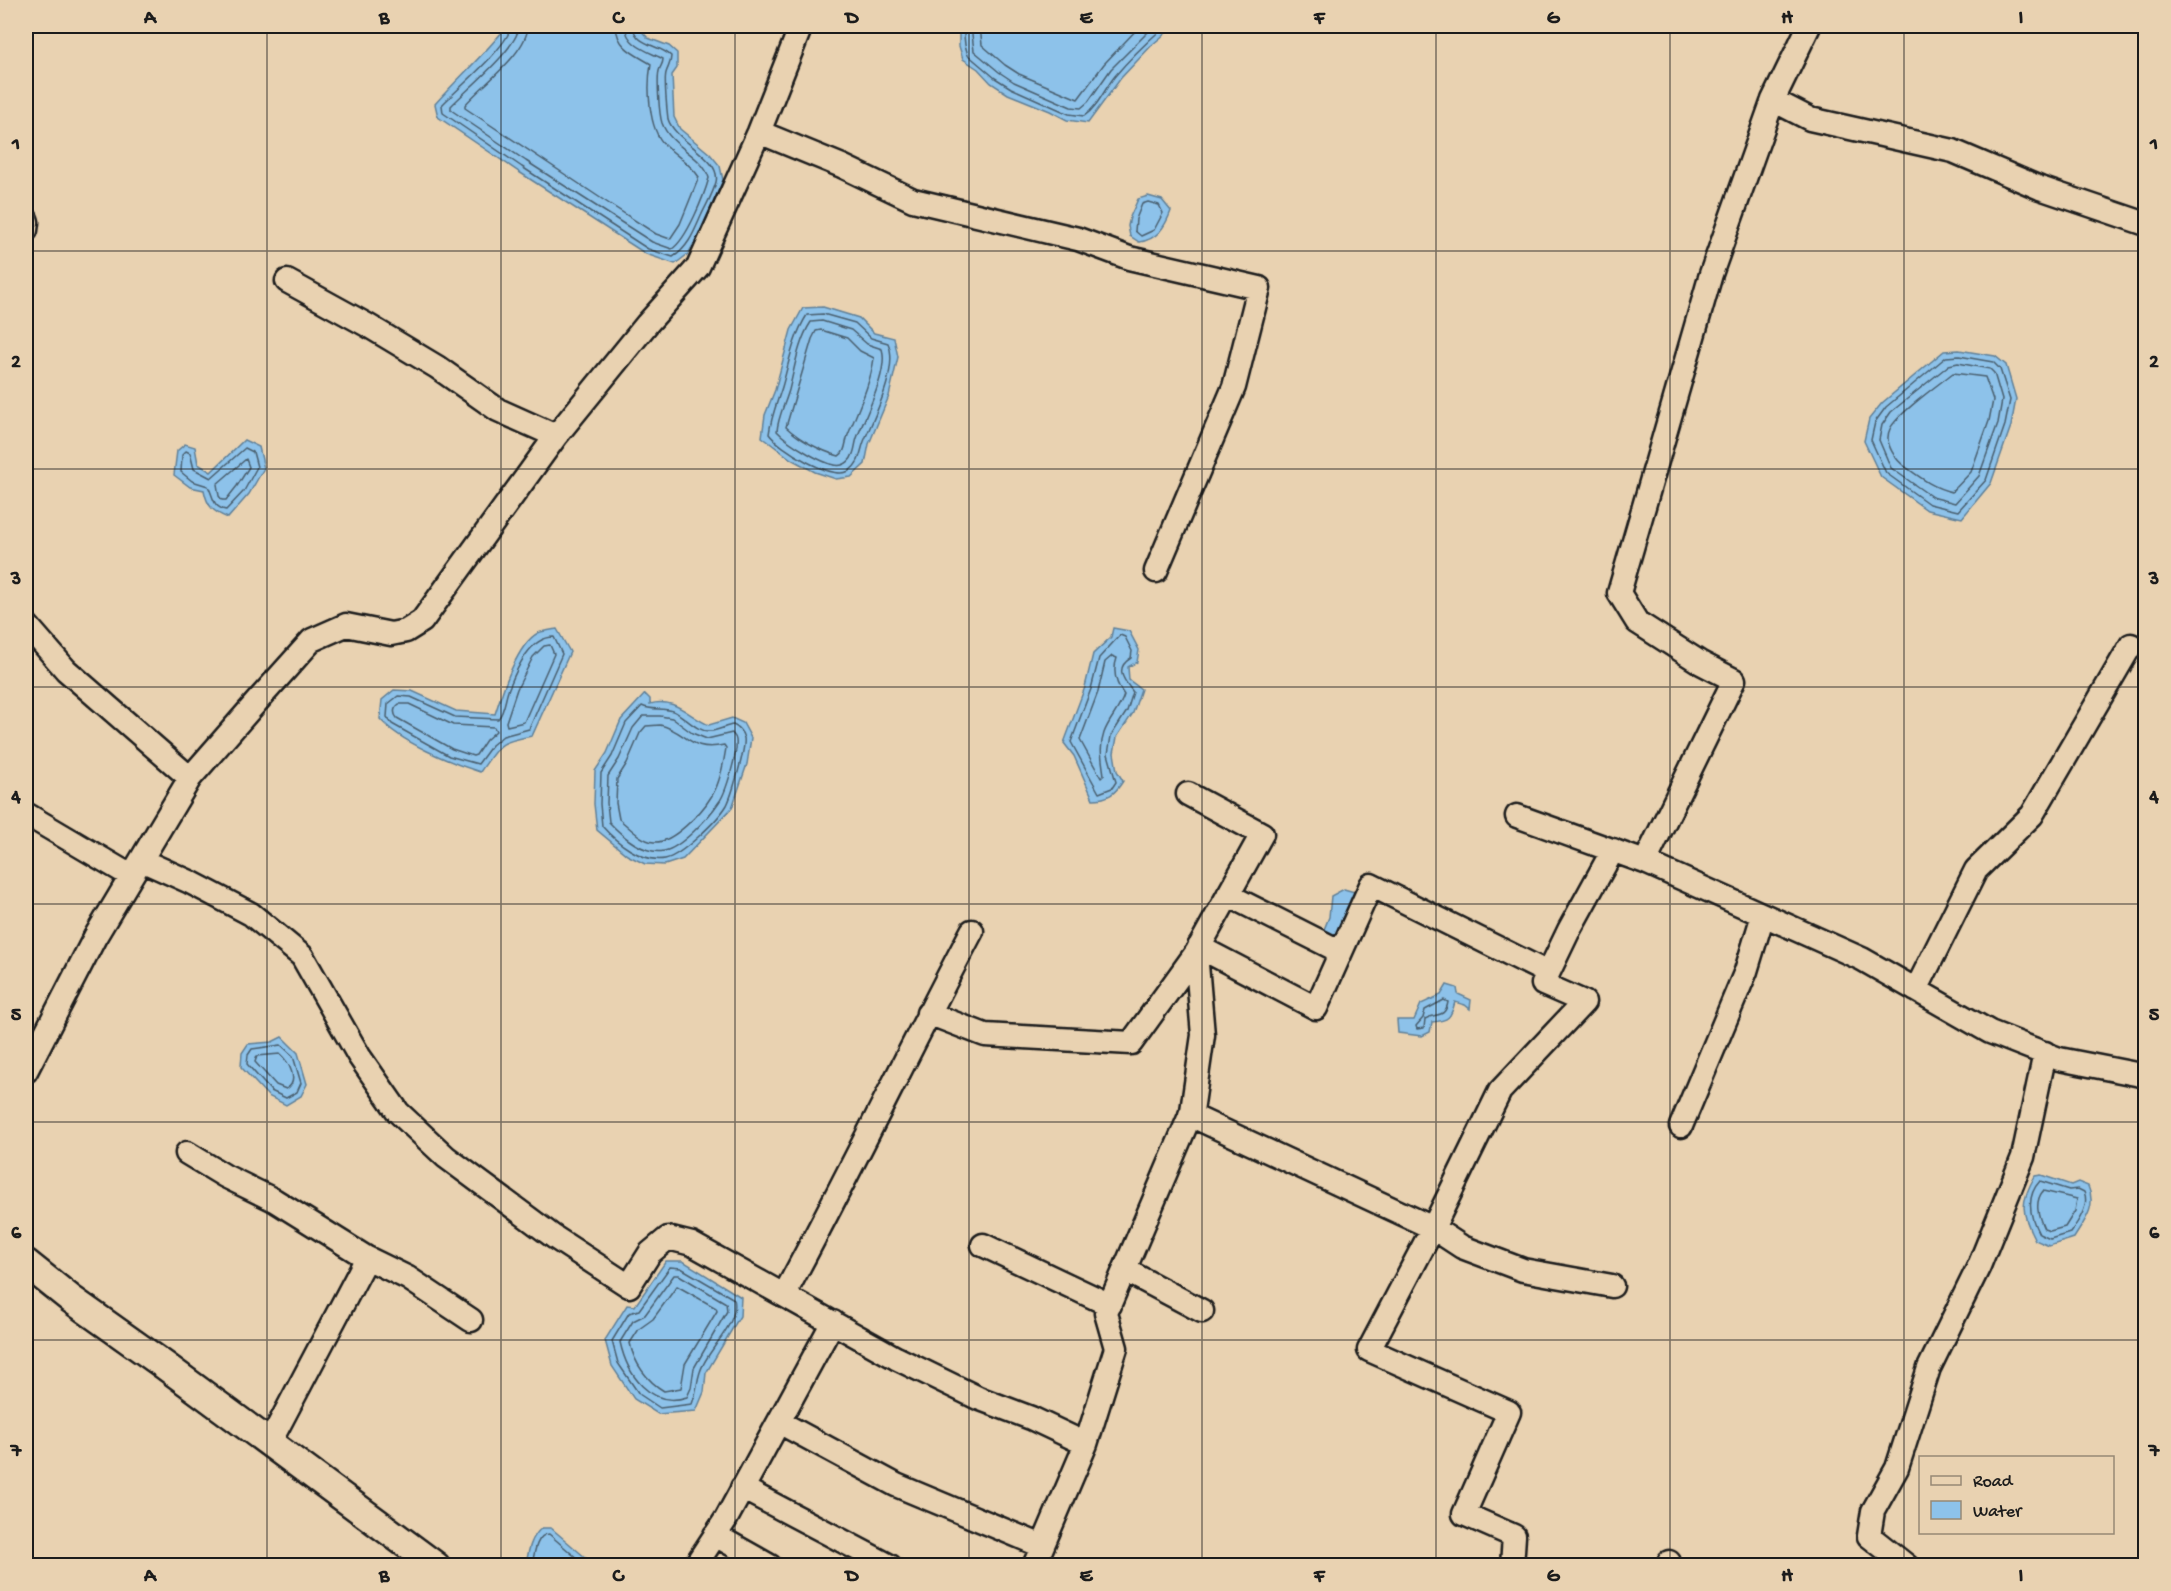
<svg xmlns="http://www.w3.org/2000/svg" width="2171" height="1591" font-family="'Gochi Hand',sans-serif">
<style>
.water{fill:#8dc2ea;stroke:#608098;stroke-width:1.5}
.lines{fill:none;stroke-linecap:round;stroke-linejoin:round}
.shore{stroke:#495e6e;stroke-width:1.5}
.minor-casing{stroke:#1c1c1c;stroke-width:27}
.tertiary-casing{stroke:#1c1c1c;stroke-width:32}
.minor{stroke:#e9d2b1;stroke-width:22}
.tertiary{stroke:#e9d2b1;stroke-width:27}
.grid{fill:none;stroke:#1c1c1c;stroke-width:1.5;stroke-opacity:0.55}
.neatline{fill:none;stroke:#1c1c1c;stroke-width:2}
.grid-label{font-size:20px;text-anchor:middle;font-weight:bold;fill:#1c1c1c}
</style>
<rect width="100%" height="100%" fill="#e9d2b1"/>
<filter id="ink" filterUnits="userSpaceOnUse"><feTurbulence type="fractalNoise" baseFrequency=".0167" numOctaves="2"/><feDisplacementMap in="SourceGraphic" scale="12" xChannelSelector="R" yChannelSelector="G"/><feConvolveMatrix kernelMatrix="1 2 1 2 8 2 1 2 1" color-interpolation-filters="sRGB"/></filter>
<g filter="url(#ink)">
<!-- water -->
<path class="water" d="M507,26H637L648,38L669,46L677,53V68L672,75L674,117L680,129L710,154L720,166L723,180L699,235L688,254L675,264L646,254L519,172L438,117L435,104C459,77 485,54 507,26Z
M959,26H1174L1152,45L1121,78L1088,123L1067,120L1050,111L1008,94L991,83L978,69L963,59L959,46Z
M1148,196L1162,200L1171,211C1165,227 1157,240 1139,242L1130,236L1128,226L1130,217L1138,199Z
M823,307L859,318L874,333L894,338L898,357L889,396L869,444L865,464L851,477L836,479L815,472L791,459L762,437L765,415L775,390L791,330L803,308Z
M1959,350L1995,356L2006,365L2016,399L2011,426L1991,483L1962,518L1927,510L1881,477L1864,441L1869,419L1882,403L1944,351Z
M244,440L259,447L264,468L249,494L228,518C213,512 207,506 204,490L190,487L174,475L177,451L185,444L195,447L198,464L211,472Z
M1113,628L1129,631L1139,650L1137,662L1128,667L1129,680L1141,689L1133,713L1117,737L1114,753L1117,771L1123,781C1115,794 1108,799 1093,799L1074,756L1064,743L1085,687L1093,654L1111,637Z
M557,629L570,652L532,736C498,742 500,744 480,772C451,763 400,742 380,719L382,700L394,690L412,691L456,711L495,714C502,692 517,644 538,633C543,631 551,630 557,629Z
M645,694L650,699V704C675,697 688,716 709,725L732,718L743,723L751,738L747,764L732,808L683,859L665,865L645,864L627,855L597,830L594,804L595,771L607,753L621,720Z
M1344,889L1358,893L1340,942L1323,932L1329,917L1331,896Z
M1447,985L1457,988L1458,994L1471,1000L1470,1009L1465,1005L1455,1002C1451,1017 1449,1021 1432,1022L1430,1032L1422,1036L1398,1033L1397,1020H1414L1421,1004L1441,995Z
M282,1037L298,1053L307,1084L301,1096L286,1105L268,1096L241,1067L242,1053L248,1044L272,1042Z
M2041,1175L2071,1185L2078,1182L2088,1186C2097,1207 2085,1220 2074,1238L2049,1246L2035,1240C2021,1213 2020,1202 2035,1176Z
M666,1261H683L741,1297L740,1316L706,1373L704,1392L696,1411L658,1414L634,1399L612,1366L605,1340L627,1305L635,1306Z
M542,1528H551L586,1558V1565H526C528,1552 531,1536 542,1528Z"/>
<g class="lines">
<!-- shore -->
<path class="shore" d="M511,26C509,46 458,88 442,105L443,113L522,167L648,249L673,257C688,248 694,232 701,216C706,205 713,194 716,182C722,158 675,142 668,119C667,111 664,80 666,73C668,66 671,64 671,56C659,44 635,46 633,26
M519,26C518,48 468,88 451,106V110L526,161L652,242L672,249C687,239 704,196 709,178C703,155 671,148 662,123C659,114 657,80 659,71C660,66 663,65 663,59C648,51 627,46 625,26
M528,26C527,53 482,85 465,105V108L608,203L656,234L670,239L680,224L699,177C691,164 676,156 665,145C648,129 647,86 651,64C635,54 617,48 616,26
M963,26L965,45L968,55L995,78L1011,88L1069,114L1084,116C1098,107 1105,88 1115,76C1131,57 1148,41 1165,26
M971,26L974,51L999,72L1014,82L1071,107L1081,108L1088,102L1111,69L1154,26
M980,26L982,45L1005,65L1019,74L1078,99L1104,64L1140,26
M1148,202L1159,205L1163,213L1154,230L1141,236L1135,231L1136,219L1142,204Z
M823,314L855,323L871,338L888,343C899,368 875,415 865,439C860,450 861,463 849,471C832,481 779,448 769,434C771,417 777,403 782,387C789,363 793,337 807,315Z
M822,321L851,330L867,344L882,349C889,371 865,416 857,438C855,444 855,451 852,456C851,460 846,464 842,465C828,469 786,441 777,431C778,417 785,404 789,390C795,367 798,342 811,322Z
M821,330L847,338L860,351L874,358C870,386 858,409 848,435C845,443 846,452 839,456C821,451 800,440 786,427L812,339L816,331Z
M1959,356L1993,362L2000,369L2010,400L2005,425L1986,480L1958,511L1929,504L1886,473L1871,440L1875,422L1886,407L1946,357Z
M1958,363L1990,369L1994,373L2002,400L1998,423L1979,476L1955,503L1932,497L1891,468L1879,440L1882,425L1891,412L1949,365Z
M1953,373L1985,377L1993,400L1989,421L1971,472L1952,492C1934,488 1922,479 1907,468C1896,461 1883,443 1890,429C1897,414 1939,384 1953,373Z
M245,448L253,452L257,467L244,491L226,510C212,507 214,497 208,486L192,481L181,472L182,455L186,451L190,453L194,469L211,478Z
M246,459L249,467L237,486L226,500H222L219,496L217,484Z
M1120,635L1125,637L1132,651L1131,658C1113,669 1125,681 1133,692L1127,711L1111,736L1108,754L1116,782L1112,788L1099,793L1071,742L1091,689L1099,658Z
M554,637L562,654L529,729L503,736L492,745L478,764L449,756L392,724L387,717L388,704L398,696L411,697L455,717L498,719C505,711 505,698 509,688C517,668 530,637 554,637Z
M550,645L554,654L524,722L507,726L506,722L517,689L533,657L544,646Z
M1112,656L1117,658C1112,672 1116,684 1124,695C1120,709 1109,719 1104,733C1099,747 1102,760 1104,775L1101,778L1080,740L1098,692L1105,662Z
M399,704H409L453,725L494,727L496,731L486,740L476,755L473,756L452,749L397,718C393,713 394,708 399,704Z
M642,706C652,711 662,707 673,711C685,716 696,732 710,731C718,731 725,726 733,725C738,727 742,731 744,738C746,748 732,795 727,805C718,820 681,856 665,859C642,863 616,842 602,826L600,804L601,773L612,756L626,723Z
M643,716H660L672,718L692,733L707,739L732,733C733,735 736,737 736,740C738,752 726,793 719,802C709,817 681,848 664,851C644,855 622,836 609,822L607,803L608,776L619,759L633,728Z
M660,725C687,731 689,753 724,745L726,748C724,761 719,786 711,797C702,812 672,844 654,842C641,841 629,827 619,819L616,803L617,779L627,763L640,733L646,726Z
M1444,1000L1448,1002C1445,1019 1437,1012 1425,1019L1424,1028L1417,1029L1416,1026L1423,1018L1425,1010Z
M281,1045L293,1056L301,1083L297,1092L286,1098L271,1091L247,1064L248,1055L252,1049Z
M280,1054C289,1062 300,1082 286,1089L276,1085L255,1062L257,1056Z
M2040,1181L2069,1190L2078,1189L2084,1192C2090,1205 2078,1222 2070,1233L2050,1239L2039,1234C2030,1217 2025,1197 2040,1181Z
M2043,1191L2077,1199L2075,1211L2065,1227L2050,1231L2044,1229C2038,1216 2034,1202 2043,1191Z
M670,1267L681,1268L734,1299C740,1324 707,1349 700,1372C696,1384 698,1390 692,1404L660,1408L639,1394L618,1363L612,1341L629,1313L639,1310Z
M674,1275H679L726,1303L727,1311L694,1368L691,1388L687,1397C650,1409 627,1374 620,1342L633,1321L645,1315Z
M677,1286L716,1308L717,1311L685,1364L681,1388L664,1391C647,1381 634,1363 630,1343L639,1329L653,1319Z
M532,1566C534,1555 536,1534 549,1534L579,1560L580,1566"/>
<!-- minor casing -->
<g class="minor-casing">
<path id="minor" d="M1773,100L1810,119L1953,151L2040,188L2146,224
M759,132L842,166L913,200L1078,239L1129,258L1259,288L1234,387L1156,571
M26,219L27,222L26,230
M287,281L367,325L437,367L498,410L556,436
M26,624L66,670L190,778
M1188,794L1262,834L1196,953
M26,814L131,876
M1517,816L1645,862L1862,959L1990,1032L2059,1059L2146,1076
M141,860L190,882L251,914L302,956L359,1056L398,1112L446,1157L554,1237L629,1286L650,1253L668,1238L692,1244L896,1358L978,1398L1031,1418L1086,1444L1034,1566
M1645,862L1734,680L1701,663L1637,622L1619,593L1711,274L1773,100L1809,26
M1228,895L1341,952L1371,885L1548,973
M1199,947L1316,1008L1341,952
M1916,990L1976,870L2032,815L2131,645
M928,1013L985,1035L1131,1043L1196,953L1203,1035L1192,1111L1106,1313L1116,1348L1086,1444
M26,1071L95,937L190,778L260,698L312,640L346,625L391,634L406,631L422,621L556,436L647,324L698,267L759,132L801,26
M1190,1115L1433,1228L1462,1247L1523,1270L1612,1286
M1681,1126L1746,971L1763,915
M187,1153L225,1176L274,1200L367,1258L269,1444
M983,1245L1110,1305
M367,1258L408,1278L471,1320
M1125,1270L1202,1311
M784,1295C849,1175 908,1052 972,931
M779,1422L896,1485L1042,1546
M742,1488L890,1566
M715,1535L770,1566
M695,1566L726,1519L833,1322
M1512,1566L1514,1536L1464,1514L1509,1412L1369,1350L1433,1228L1500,1091L1584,1002L1543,984L1569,930L1613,850
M1668,1566L1669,1562
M1907,1566L1869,1536L1873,1511L1897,1468L1929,1368L1979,1266L2023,1157L2045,1053"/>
</g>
<!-- tertiary casing -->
<g class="tertiary-casing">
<path id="tertiary" d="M26,1263L71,1299L164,1365L436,1566"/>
</g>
<!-- minor -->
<use href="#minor" class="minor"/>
<!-- tertiary -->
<use href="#tertiary" class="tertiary"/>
</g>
</g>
<!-- grid -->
<path class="grid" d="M267,26V1566M501,26V1566M735,26V1566M969,26V1566M1202,26V1566M1436,26V1566M1670,26V1566M1904,26V1566M26,251H2146M26,469H2146M26,687H2146M26,904H2146M26,1122H2146M26,1340H2146"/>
<!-- margin -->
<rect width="2171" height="1591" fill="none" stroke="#e9d2b1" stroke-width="66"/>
<!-- legend -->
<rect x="1919" y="1456" width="195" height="78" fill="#e9d2b1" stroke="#978975" stroke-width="1.5"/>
<rect x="1931" y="1476" width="30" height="9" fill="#e9d2b1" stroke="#978975" stroke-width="1.5"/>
<text x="1973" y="1486" font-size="18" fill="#1c1c1c">Road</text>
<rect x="1931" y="1501" width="30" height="18" fill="#8dc2ea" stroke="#978975" stroke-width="1.5"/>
<text x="1973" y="1516" font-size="18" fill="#1c1c1c">Water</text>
<rect x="33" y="33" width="2105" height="1525" class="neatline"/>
<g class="grid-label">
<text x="150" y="23">A</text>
<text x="384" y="23">B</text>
<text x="618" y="23">C</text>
<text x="852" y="23">D</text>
<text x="1086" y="23">E</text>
<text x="1319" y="23">F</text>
<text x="1553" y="23">G</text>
<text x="1787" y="23">H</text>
<text x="2021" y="23">I</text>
<text x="16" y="149">1</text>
<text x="2154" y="149">1</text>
<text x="16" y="367">2</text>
<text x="2154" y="367">2</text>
<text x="16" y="584">3</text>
<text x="2154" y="584">3</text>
<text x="16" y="802">4</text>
<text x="2154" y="802">4</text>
<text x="16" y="1020">5</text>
<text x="2154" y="1020">5</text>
<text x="16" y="1238">6</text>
<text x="2154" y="1238">6</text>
<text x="16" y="1456">7</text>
<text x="2154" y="1456">7</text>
<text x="150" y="1581">A</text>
<text x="384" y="1581">B</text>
<text x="618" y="1581">C</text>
<text x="852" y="1581">D</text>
<text x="1086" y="1581">E</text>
<text x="1319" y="1581">F</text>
<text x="1553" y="1581">G</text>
<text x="1787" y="1581">H</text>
<text x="2021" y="1581">I</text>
</g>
</svg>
